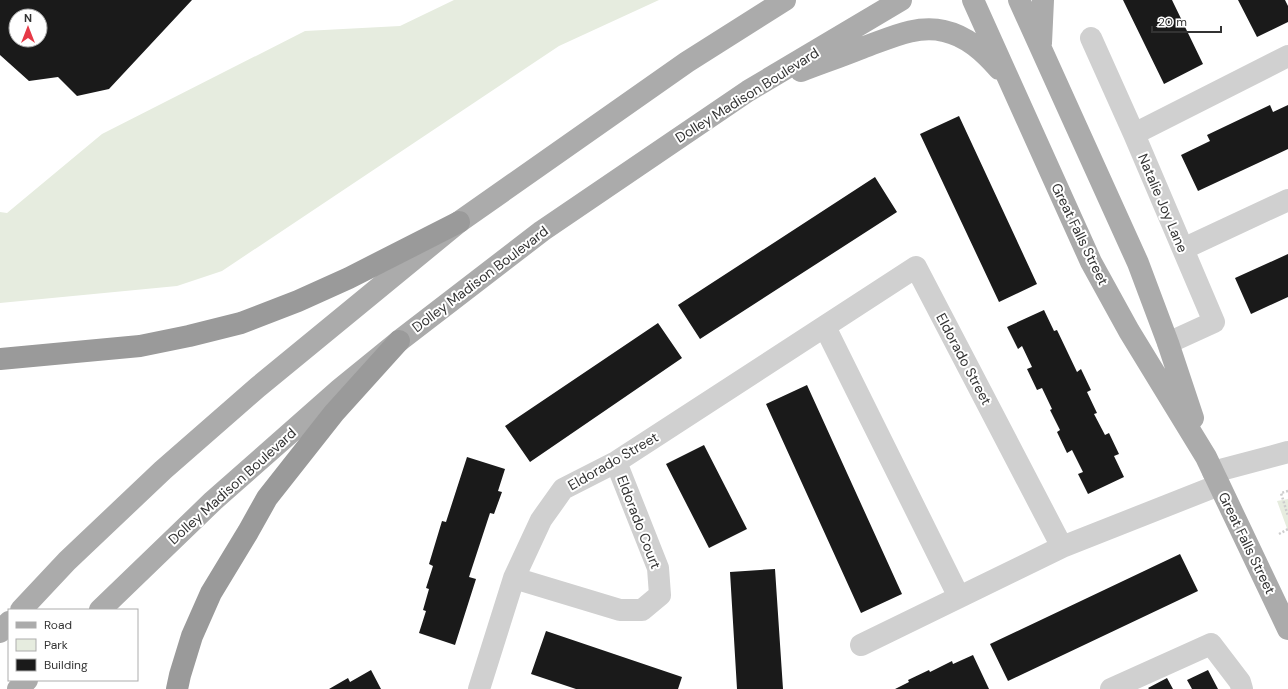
<svg xmlns="http://www.w3.org/2000/svg" width="1288" height="689" font-family="'DM Sans',sans-serif">
<style>
.green{fill:#e6ecdf}
.building{fill:#1a1a1a;fill-rule:evenodd}
.lines{fill:none;stroke-linecap:round;stroke-linejoin:round}
.path{stroke:#cdcdcd;stroke-width:2.5;stroke-dasharray:2 2;stroke-linecap:butt}
.minor{stroke:#d0d0d0;stroke-width:22}
.major{stroke:#ababab;stroke-width:22}
.highway{stroke:#9a9a9a;stroke-width:22}
.labels{text-anchor:middle;stroke-width:4;stroke-linejoin:round;paint-order:stroke}
.street-label{font-size:14px;fill:#333;stroke:#fff}
</style>
<rect width="100%" height="100%" fill="#fff"/>
<!-- green -->
<path class="green" d="M454,0H659L559,46L222,271L177,286L0,303V212L7,213L102,134L305,31L400,26Z
M1288,499V531L1277,501Z"/>
<!-- building -->
<path class="building" d="M0,0H192L109,89L77,96L58,77L29,81L0,55ZM16,16H40V40H16Z
M1123,0H1172L1203,64L1164,84Z
M1238,0H1285L1288,6V22L1257,37Z
M1270,105L1273,112L1288,105V149L1198,191L1181,155L1210,141L1207,135Z
M959,116L1037,284L999,302L920,134Z
M875,177L897,212L700,339L678,305Z
M1288,254V297L1251,314L1235,278Z
M1044,310L1054,331L1057,330L1077,372L1081,369L1091,390L1087,392L1097,413L1094,414L1105,435L1109,433L1119,454L1114,456L1124,477L1088,494L1078,474L1083,472L1072,450L1067,453L1057,432L1060,430L1050,410L1052,409L1042,388L1037,390L1027,369L1032,367L1022,346L1018,349L1007,327Z
M658,323L682,358L530,462L505,426Z
M807,385L902,594L861,613L766,404Z
M704,445L747,529L709,548L666,464Z
M467,457L505,469L498,491L502,492L494,514L490,513L469,577L476,579L455,645L419,633L426,611L423,610L429,589L426,588L433,566L429,564L442,521L446,522Z
M1180,554L1198,591L1008,681L990,644Z
M775,569L783,689H737L730,572Z
M546,631L682,677L678,689H576L531,674Z
M973,655L989,689H895L909,682L908,680L929,670L930,672L952,661L953,664Z
M371,670L381,689H329L348,678L350,682Z
M1208,670L1218,689H1192L1187,680Z
M1167,678L1173,689H1149L1148,688Z"/>
<g class="lines">
<!-- path -->
<path class="path" d="M1288,491L1281,493L1288,516
M1279,534L1288,529"/>
<!-- minor -->
<path class="minor" d="M1091,38L1134,134L1214,322L1168,343
M1134,134L1288,56
M1183,249L1288,200
M825,327L959,597
M1213,472L1288,452
M514,578L620,610H642L660,595L658,568L616,462
M861,645L1062,547L1219,485
M479,689L514,578L541,520L563,489L616,462L916,267L1062,547
M1111,689L1211,644L1240,682L1242,689"/>
<!-- major -->
<path class="major" d="M973,0L1091,262L1129,331L1206,457L1288,629
M1019,0L1138,263L1168,343L1193,418
M1041,43L1043,0
M801,71C822,63 842,56 862,48C888,39 916,24 944,31C967,36 984,52 999,69
M21,610L67,561L163,470L258,387L459,222L687,62L785,0
M100,610L213,501L340,389L399,341L542,231L748,91L901,0
M0,632L9,622
M18,689L27,680"/>
<!-- highway -->
<path class="highway" d="M0,359L140,346L189,336L241,323L298,301L349,278L459,222
M177,689L180,675L192,636L211,593L248,532L267,498L334,413L399,341"/>
</g>
<g class="labels">
<!-- street labels -->
<g class="street-label">
<text transform="translate(747 95) rotate(-32)" y="5">Dolley Madison Boulevard</text>
<text transform="translate(1163 203) rotate(67)" y="5">Natalie Joy Lane</text>
<text transform="translate(1080 234) rotate(64)" y="5">Great Falls Street</text>
<text transform="translate(480 279) rotate(-37)" y="5">Dolley Madison Boulevard</text>
<text transform="translate(964 359) rotate(62)" y="5">Eldorado Street</text>
<text transform="translate(613 461) rotate(-30)" y="5">Eldorado Street</text>
<text transform="translate(232 486) rotate(-42)" y="5">Dolley Madison Boulevard</text>
<text transform="translate(639 522) rotate(69)" y="5">Eldorado Court</text>
<text transform="translate(1247 543) rotate(64)" y="5">Great Falls Street</text>
</g>
</g>
<!-- legend -->
<rect x="8" y="609" width="130" height="72" fill="#ffffff" stroke="#adadad"/>
<rect x="16" y="622" width="20" height="6" fill="#ababab" stroke="#adadad"/>
<text x="44" y="629" font-size="12" fill="#333333">Road</text>
<rect x="16" y="639" width="20" height="12" fill="#e6ecdf" stroke="#adadad"/>
<text x="44" y="649" font-size="12" fill="#333333">Park</text>
<rect x="16" y="659" width="20" height="12" fill="#1a1a1a" stroke="#adadad"/>
<text x="44" y="669" font-size="12" fill="#333333">Building</text>
<!-- north arrow -->
<g transform="translate(28 28)"><circle r="19" fill="#ffffff" stroke="#adadad"/>
<path d="M0-3L7 15L0 10L-7 15Z" fill="#e63946"/>
<text y="-6" font-size="11" font-weight="bold" text-anchor="middle" fill="#333333">N</text>
</g>
<!-- scale -->
<path d="M1152 26v6h69v-6" fill="none" stroke="#333333" stroke-width="2"/>
<text x="1158" y="26" font-size="12" fill="#333333" stroke="#ffffff" stroke-width="3" paint-order="stroke">20 m</text>
</svg>
